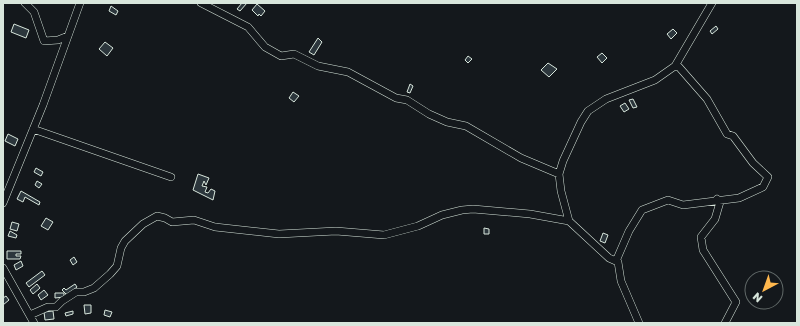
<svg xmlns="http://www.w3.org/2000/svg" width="800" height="326" font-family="'Golos Text',sans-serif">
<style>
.building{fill:#2c363c;stroke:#d8e6dc}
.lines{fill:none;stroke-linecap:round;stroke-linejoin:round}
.minor-casing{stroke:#d8e6dc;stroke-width:8}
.minor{stroke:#14181c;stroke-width:7}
</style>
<rect width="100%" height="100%" fill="#14181c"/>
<!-- building -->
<path class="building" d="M242,3H247L240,11L237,9Z
M257,4L265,11L261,16L259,14L258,16L252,10Z
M111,6L118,11L116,15L109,11Z
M14,24L29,30L26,38L11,32Z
M716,26L718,29L712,34L710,31Z
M673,29L677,33L671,39L667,34Z
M318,38L322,42L314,55L309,52Z
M105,42L113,48L107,56L99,49Z
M602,53L607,58L602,63L597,57Z
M468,56L472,59L468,63L465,60Z
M548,63L557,69L549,77L541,70Z
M410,84L413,86L410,93L407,92Z
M293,92L299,96L294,102L289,98Z
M633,99L637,107L633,108L629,100Z
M625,103L629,109L624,112L620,106Z
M8,134L18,139L15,146L5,141Z
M36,168L43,172L41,176L34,172Z
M198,174L209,178L206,185L204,181L202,186L207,187L205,192L208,193L211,189L215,191L213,200L193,190Z
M37,181L42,184L39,188L35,185Z
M21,191L40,202L39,205L25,197L23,202L17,199Z
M46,218L53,222L48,230L41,226Z
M12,222L19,224L17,231L10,229Z
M484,228L489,229V234H484Z
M10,231L17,235L16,238L8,236Z
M603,233L608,235L605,243L600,241Z
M7,251H21V254H16V256H21L20,259H7Z
M74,257L77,262L73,265L70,260Z
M21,261L23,266L16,270L14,265Z
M42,271L45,275L29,287L26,283Z
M37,284L40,288L33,294L30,290Z
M75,284L77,287L67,295L62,290L64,288L66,290Z
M44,290L48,295L41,300L38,295Z
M55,293H64V297L55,298Z
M6,296L9,300L3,305V298Z
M84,305H91V313L85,314Z
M105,310L112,312L110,317L104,315Z
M53,311L54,319L45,320L44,312Z
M73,311V314L66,316L65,313Z"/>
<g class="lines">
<!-- minor casing -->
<g class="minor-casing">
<path id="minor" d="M25,3L34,12L44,41L58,40L68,36
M201,3L248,27L265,47L281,56L294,54L318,66L348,72L396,98L407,100L429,114L447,122L466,126L521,158L559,174
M33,129L171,177
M717,199L720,202L715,219L701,237L703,250L736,302L725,323
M3,203L43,105L80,3
M616,261L629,231L642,210L668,200L683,205L739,198L763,187L768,177L753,163L733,136L727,134L707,99L679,67L675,66
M3,268L34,323
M30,315L48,307H56L62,301L76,292H84L94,288L110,274L117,266L121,248L125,241L143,224L157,216L165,218L172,222L194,220L215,227L279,234L336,231L384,235L418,226L442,215L462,210L473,209L530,214L569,221
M639,323L621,281L618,262L609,258L569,221L561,191L559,174L563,161L581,122L588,111L606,99L655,80L675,66L712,3"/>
</g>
<!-- minor -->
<use href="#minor" class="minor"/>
</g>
<!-- border -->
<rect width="800" height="326" fill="none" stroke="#d8e6dc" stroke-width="8"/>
<!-- north arrow -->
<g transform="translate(764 290) rotate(221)"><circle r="19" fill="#14181c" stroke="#626a69"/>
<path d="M0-3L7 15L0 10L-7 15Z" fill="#ffb74d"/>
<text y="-6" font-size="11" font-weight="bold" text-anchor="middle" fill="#d8e6dc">N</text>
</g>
</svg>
